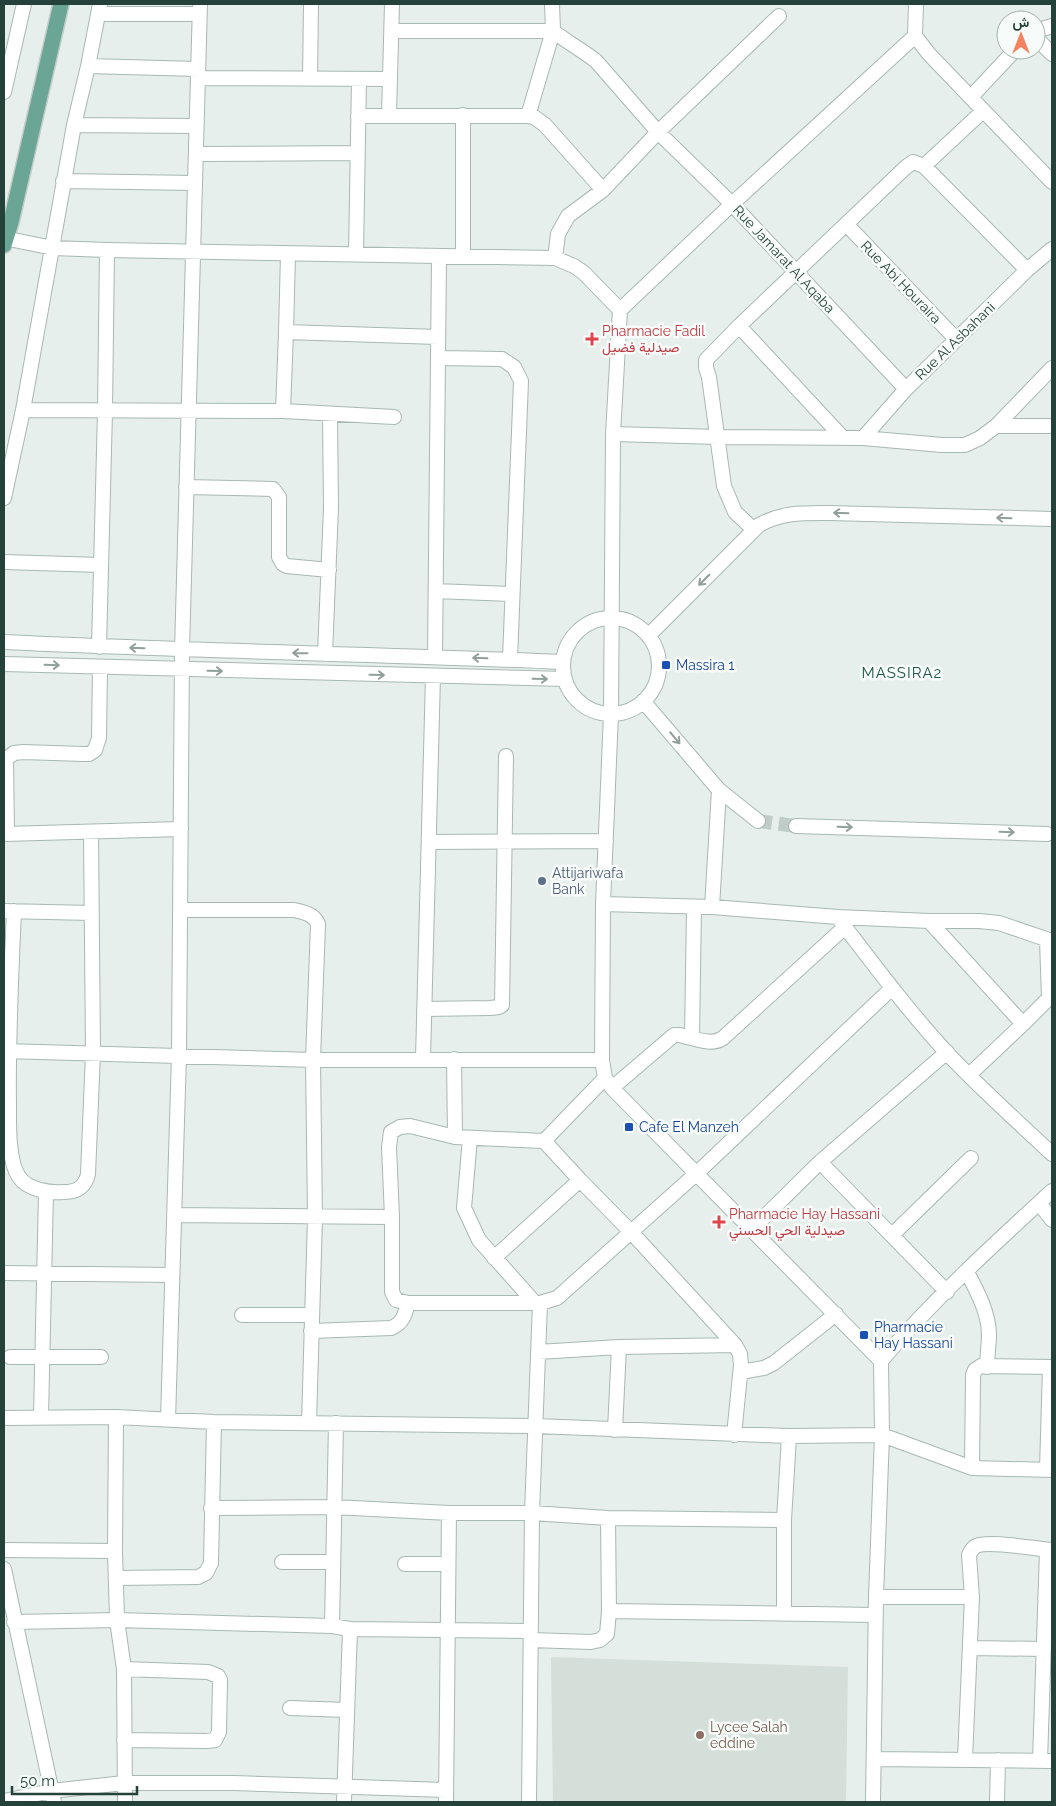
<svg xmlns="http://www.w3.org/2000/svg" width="1056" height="1806" font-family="Raleway,Vazirmatn,sans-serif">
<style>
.built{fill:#d4dfda}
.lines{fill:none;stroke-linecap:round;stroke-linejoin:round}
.minor-tunnel{stroke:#bfccc8;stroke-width:14;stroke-dasharray:14 7;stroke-linecap:butt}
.minor-casing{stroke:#a8b8b2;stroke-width:16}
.primary-casing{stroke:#c2cac8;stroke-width:18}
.minor{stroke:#fff;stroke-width:14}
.primary{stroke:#6aa596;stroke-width:15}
.oneway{stroke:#92a09c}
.health-dot{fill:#e0444e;stroke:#f7fbf9;stroke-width:2}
.transit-dot{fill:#1a4fb4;stroke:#f7fbf9;stroke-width:2}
.service-dot{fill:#5c6f8a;stroke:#f7fbf9;stroke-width:2}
.education-dot{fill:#8d6e63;stroke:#f7fbf9;stroke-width:2}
.labels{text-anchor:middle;stroke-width:5;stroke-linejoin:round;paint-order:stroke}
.street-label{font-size:14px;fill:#24423a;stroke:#f7fbf9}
.health-label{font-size:14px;fill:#be3a42;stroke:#f7fbf9;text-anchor:start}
.transit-label{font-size:14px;fill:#164399;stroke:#f7fbf9;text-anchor:start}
.service-label{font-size:14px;fill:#4e5e75;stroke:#f7fbf9;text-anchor:start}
.education-label{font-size:14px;fill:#785e54;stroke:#f7fbf9;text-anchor:start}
.neighbourhood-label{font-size:15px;letter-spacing:1px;fill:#1f5548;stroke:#f7fbf9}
</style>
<rect width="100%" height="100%" fill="#e6efeb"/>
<!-- built -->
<path class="built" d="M551,1657L848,1667L846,1802H553Z"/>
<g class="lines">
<!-- minor-tunnel -->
<path class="minor-tunnel" d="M758,821L796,826"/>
<!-- minor casing -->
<g class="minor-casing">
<path id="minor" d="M98,14H199
M392,31H553C567,42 582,50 596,61L658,132L732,204L906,389
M1036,31L1052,26
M915,36L929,54L1052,182
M1036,38L1052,54
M88,66L198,69
M198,78L390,79
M310,79L311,4
M4,92L24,4
M971,97L1015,50
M389,114L392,4
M358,116H528L534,117L545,125L603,190
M528,116L553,31L552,4
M74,125L196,126
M196,154L357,153
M924,166L983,111
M63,181L195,183
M847,225L956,339
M4,238L53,248L107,250L555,258L574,266L584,273L620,310
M356,254L359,79
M463,256V115
M555,258L558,234L568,216L603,190L658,132L779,16
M739,326L843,438
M286,332L288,254
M439,358L502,359L514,367L521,381L510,659
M23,410L283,411L286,332L438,337
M283,411L394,417
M996,426H1052
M613,434L719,437L863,438L942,445H965L980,438L996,426L1052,368
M863,438L906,389L1027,270L1052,249
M186,487L273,489L279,497V557L283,564L287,566L329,570
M4,498L23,410L74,125L88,66L100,4
M754,530L735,512L724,486L709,377L706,368V360L739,326L906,167L913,162L924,166L1027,270
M4,562L101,565
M436,591L512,594
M563 666a48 48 0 1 1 96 0a48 48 0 1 1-96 0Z
M649,635L759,525C783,512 803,513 829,513L1052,519
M4,642C190,651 377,654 563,662
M99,647L105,411L107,250
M325,654L331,508L330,414
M435,656L439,257
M4,664L565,679
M643,701L719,790L758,821
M796,826L1047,834
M4,834L181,829
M7,834L6,759L14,753L23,752L83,754H89L95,750L99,738L100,667
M429,842L606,841
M603,904L712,907L838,917L929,921H979L999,923L1052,941
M712,907L719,790
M181,910H294C303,912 314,914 318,924L313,1060L315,1218L309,1423
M4,911L91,913
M14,911C11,976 8,1041 9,1106C9,1125 8,1161 19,1177C28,1190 49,1193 64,1192C77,1192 85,1187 88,1174L93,1053L91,832
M929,921L1023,1024L969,1075
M845,927C878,970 911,1014 948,1054C981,1089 1017,1121 1052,1154
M424,1009L490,1008L499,1007L502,1005L506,756
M1023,1024L1049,998L1047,940
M692,1038L694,907
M4,1051L313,1060H602
M423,1059L433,676
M454,1059L455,1137
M605,1078L544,1141L580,1180L632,1233L735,1345L740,1354L741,1365L734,1435
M612,1088L674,1035H679C692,1037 711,1047 723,1038L845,927L838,917
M470,1138L464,1208L479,1240L535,1303
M544,1141L455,1137L410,1126L400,1127L391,1132L389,1147L392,1217V1292L396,1300L408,1303H540L557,1298L697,1173L892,988
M820,1162L947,1292
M1039,1203L1052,1220
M174,1215L392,1217
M752,1229L820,1162L947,1052
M892,1235L971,1158
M494,1258L580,1180
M967,1272C977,1291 989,1313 989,1335C989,1345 987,1356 987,1367
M4,1273L172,1275
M242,1315H311
M311,1331L391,1328C403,1323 405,1315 408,1303
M538,1352L619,1347L735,1345
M10,1357H101
M881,1361C932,1301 994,1244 1052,1191
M741,1372L764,1368L774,1363L836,1314
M41,1417L46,1192
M116,1417L115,1551L117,1620L124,1669L125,1802
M4,1418L116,1417L214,1422L536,1426L789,1436L882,1435L972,1468L1052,1470
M168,1420L179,1055L182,650L200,4
M615,1430L619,1347
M972,1468L973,1375L975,1370L981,1366L1052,1367
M1047,1470L1050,1367
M211,1508L334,1507L449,1513H532L608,1518L784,1520
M4,1550L115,1551
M282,1562H333
M405,1564H448
M4,1569L54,1802
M117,1578L198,1577L206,1573L211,1563L214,1422
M876,1597H972
M609,1611L876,1615
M784,1614V1520L789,1436
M14,1622L117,1620L332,1626L350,1629L531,1631
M332,1626L336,1423
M531,1640L591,1642L600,1640L607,1634L609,1611L608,1518
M970,1648L1044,1649
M290,1708L347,1710
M124,1740L207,1741L215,1740L219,1732L220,1680L218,1676L208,1672L124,1669
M874,1759L1052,1761
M965,1759L972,1597L969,1555C971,1551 972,1548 976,1546C989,1540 1035,1549 1052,1550
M1040,1761L1047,1550
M4,1801L51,1791L124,1783H234L446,1790
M344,1802L350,1629
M446,1802L449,1513
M529,1802L532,1513L540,1303
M873,1802L876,1597L882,1435L881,1361L612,1088L605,1078L602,1060L603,904L611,714L613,434L620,310L732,204L915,36L916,4
M997,1802L998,1760"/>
</g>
<!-- primary casing -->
<g class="primary-casing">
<path id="primary" d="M4,245L11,222L61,4"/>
</g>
<!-- minor -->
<use href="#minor" class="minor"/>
<!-- primary -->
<use href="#primary" class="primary"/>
</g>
<!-- one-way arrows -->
<defs><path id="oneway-shaft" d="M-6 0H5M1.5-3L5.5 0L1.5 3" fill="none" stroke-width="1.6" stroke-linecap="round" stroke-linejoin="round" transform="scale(1.25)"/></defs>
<g class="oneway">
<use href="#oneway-shaft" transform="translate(841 513) rotate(-178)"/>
<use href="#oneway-shaft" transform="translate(1004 518) rotate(-178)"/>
<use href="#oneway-shaft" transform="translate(704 580) rotate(135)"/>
<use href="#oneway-shaft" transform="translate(137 648) rotate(-178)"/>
<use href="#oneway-shaft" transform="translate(300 653) rotate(-179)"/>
<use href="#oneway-shaft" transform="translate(480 658) rotate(-178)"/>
<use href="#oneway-shaft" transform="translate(52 665) rotate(2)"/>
<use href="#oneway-shaft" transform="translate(215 671) rotate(1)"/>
<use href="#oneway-shaft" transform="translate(377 675) rotate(1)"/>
<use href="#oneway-shaft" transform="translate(540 679) rotate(1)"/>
<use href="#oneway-shaft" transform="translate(675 738) rotate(50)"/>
<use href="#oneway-shaft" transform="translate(845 827) rotate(2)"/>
<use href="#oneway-shaft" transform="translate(1007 832) rotate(2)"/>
</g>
<!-- markers -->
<g class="health-dot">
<path d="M589.5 331.5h5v5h5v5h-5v5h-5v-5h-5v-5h5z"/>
<path d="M716.5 1214.5h5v5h5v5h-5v5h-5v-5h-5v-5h5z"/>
</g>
<g class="transit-dot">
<rect x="661" y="660" width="10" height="10" rx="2.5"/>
<rect x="624" y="1122" width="10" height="10" rx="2.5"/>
<rect x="859" y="1330" width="10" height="10" rx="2.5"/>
</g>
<circle class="service-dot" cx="542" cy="881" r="5"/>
<circle class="education-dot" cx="700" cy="1735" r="5"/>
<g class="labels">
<!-- street labels -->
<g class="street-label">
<text transform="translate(784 259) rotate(47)" y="5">Rue Jamarat Al Aqaba</text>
<text transform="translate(901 282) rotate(46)" y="5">Rue Abi Houraira</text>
<text transform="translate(955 341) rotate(-44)" y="5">Rue Al Asbahani</text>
</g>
<!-- health labels -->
<g class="health-label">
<text x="602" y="336">Pharmacie Fadil<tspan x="602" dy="16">صيدلية فضيل</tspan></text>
<text x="729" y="1219">Pharmacie Hay Hassani<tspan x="729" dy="16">صيدلية الحي الحسني</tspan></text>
</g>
<!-- transit labels -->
<g class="transit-label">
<text x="676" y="670">Massira 1</text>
<text x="639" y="1132">Cafe El Manzeh</text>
<text x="874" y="1332">Pharmacie<tspan x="874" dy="16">Hay Hassani</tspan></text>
</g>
<!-- service labels -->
<g class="service-label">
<text x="552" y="878">Attijariwafa<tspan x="552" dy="16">Bank</tspan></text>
</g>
<!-- education labels -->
<g class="education-label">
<text x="710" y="1732">Lycee Salah<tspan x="710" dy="16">eddine</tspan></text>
</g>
<!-- neighbourhood labels -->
<g class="neighbourhood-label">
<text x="902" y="678">MASSIRA2</text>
</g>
</g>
<!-- border -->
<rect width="1056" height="1806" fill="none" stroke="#24423a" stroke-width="10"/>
<!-- north arrow -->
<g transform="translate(1021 35)"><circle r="24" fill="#f7fbf9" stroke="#a3b1ad"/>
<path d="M0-4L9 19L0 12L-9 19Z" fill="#f4845f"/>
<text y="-8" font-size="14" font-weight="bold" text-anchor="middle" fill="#24423a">ش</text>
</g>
<!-- scale -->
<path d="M12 1786v8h125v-8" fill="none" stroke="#24423a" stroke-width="2.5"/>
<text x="20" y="1786" font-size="15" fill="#24423a" stroke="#f7fbf9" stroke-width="4" paint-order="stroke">50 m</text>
</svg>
